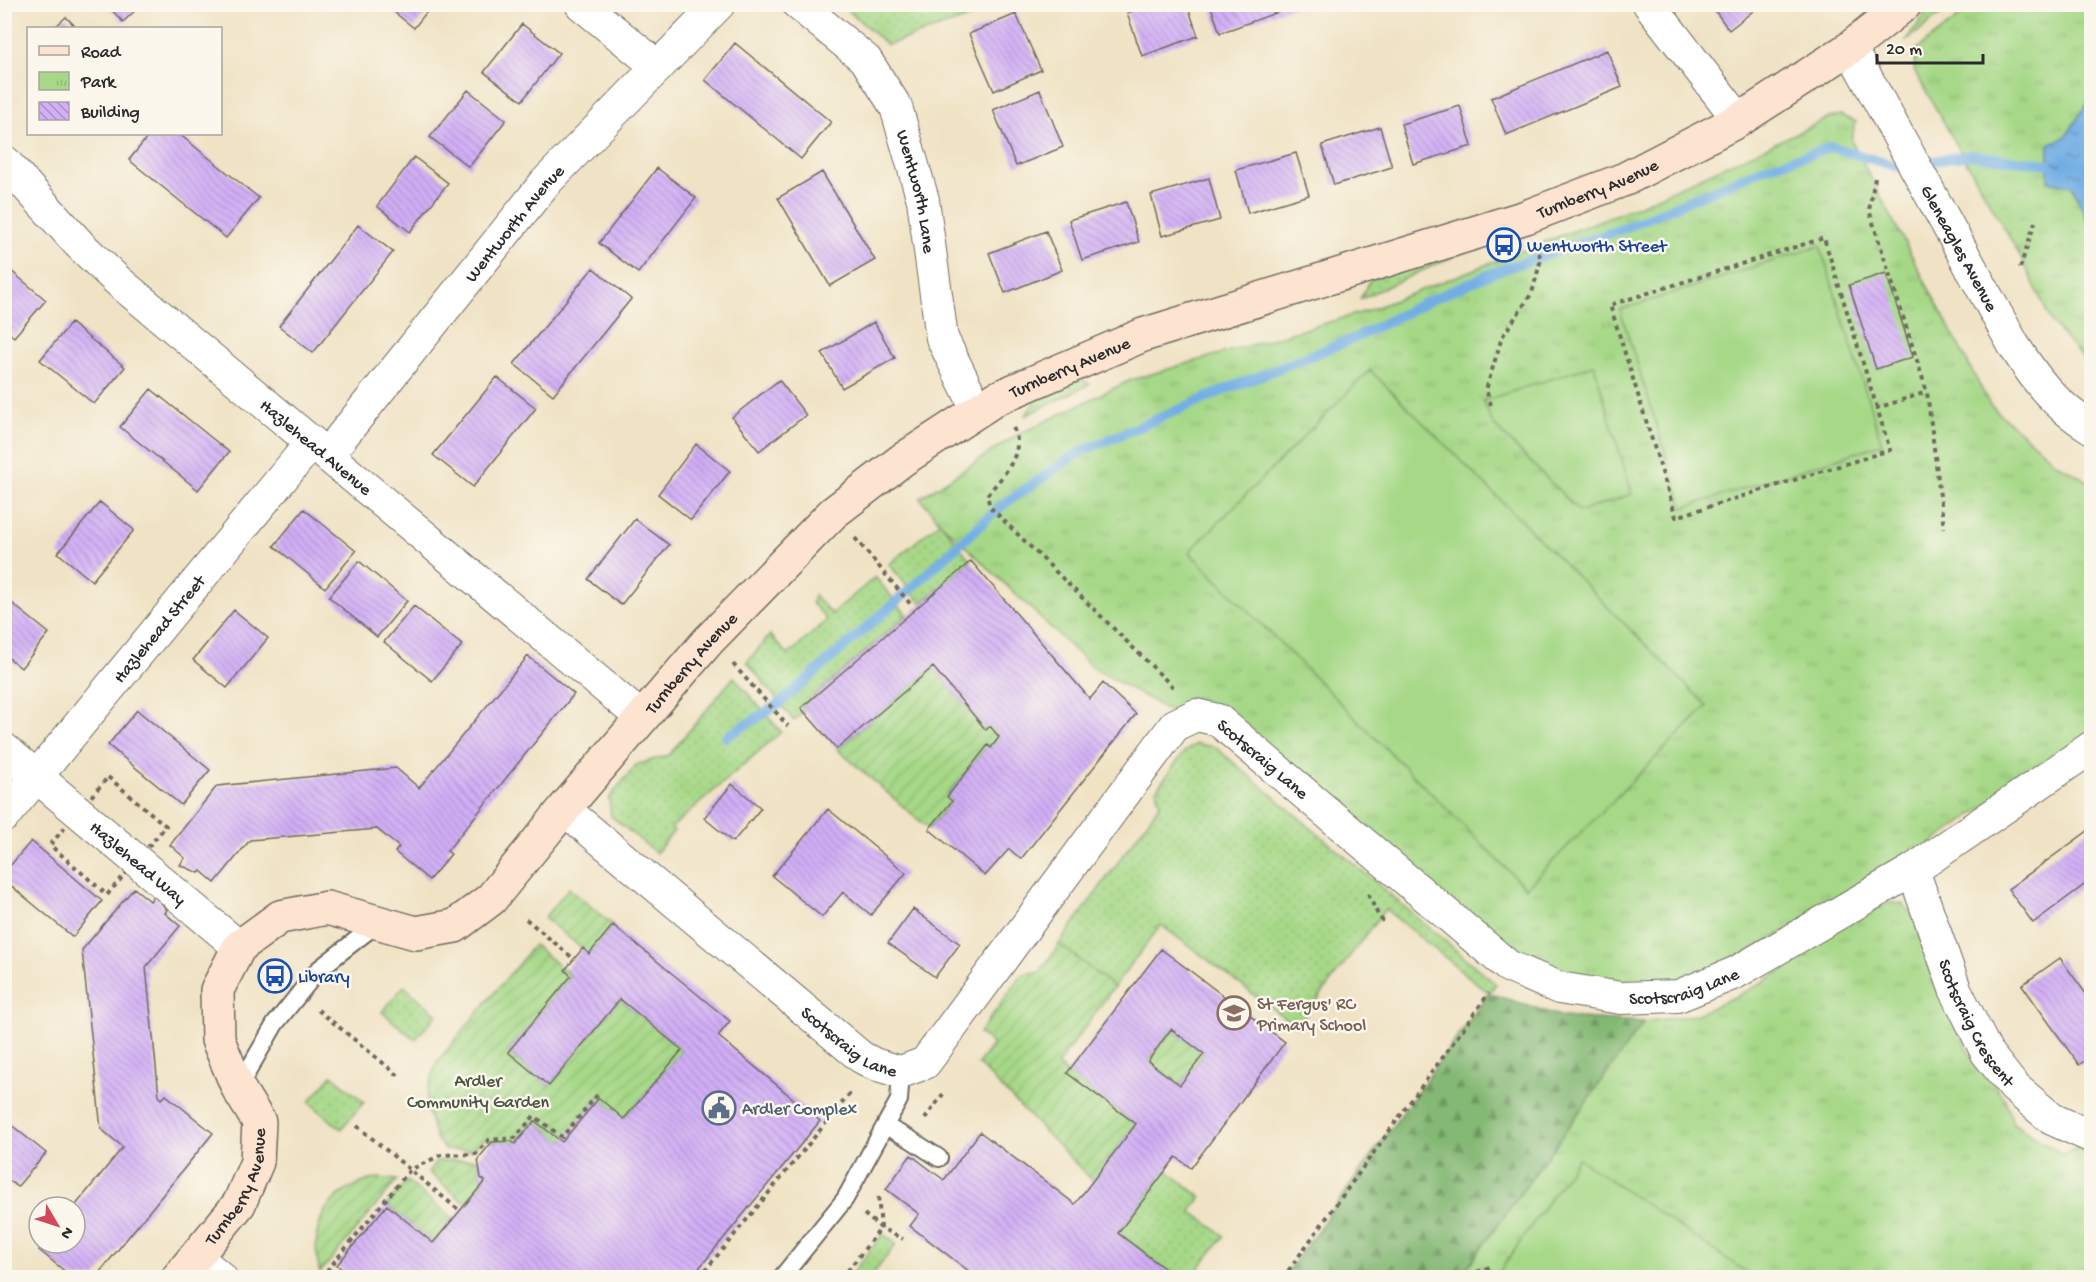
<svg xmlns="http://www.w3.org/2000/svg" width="2096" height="1282" font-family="'Gochi Hand',sans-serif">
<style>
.grass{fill:url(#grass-dots);stroke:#688259;stroke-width:1.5}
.forest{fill:url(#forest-firs);stroke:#587250;stroke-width:1.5}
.park{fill:url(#park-tufts);stroke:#688259;stroke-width:1.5}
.garden{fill:url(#garden-furrows);stroke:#688259;stroke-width:1.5}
.pitch{fill:#a6d887;stroke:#688259;stroke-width:1.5}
.water{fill:url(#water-ripples);stroke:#4e6c88;stroke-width:1.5}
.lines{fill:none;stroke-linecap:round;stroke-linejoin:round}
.stream{stroke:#72aee4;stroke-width:10}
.building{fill:url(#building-back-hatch);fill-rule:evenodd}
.lane-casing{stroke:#706b61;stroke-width:20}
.street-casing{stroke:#706b61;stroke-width:34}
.secondary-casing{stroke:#706b61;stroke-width:36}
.path{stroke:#706b61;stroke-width:4;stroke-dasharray:4.5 4.5;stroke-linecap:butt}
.lane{stroke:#fff;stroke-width:16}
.street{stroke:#fff;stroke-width:32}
.secondary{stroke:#fde4d1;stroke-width:33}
.labels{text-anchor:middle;stroke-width:5;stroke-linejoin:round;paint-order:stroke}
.street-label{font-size:18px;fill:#2b2b2b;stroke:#fbf7ec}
.transit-label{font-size:18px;fill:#164399;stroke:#fbf7ec;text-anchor:start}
.education-label{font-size:18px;fill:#785e54;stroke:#fbf7ec;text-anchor:start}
.park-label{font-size:18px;fill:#4a5642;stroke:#fbf7ec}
.service-label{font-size:18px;fill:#4e5e75;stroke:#fbf7ec;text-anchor:start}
</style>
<defs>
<pattern id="grass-dots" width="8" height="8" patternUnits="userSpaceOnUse" patternTransform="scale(1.5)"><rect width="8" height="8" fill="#a6d887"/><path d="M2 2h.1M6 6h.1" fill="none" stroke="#8fba75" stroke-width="1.8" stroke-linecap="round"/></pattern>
<pattern id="forest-firs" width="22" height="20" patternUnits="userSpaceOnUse" patternTransform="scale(1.5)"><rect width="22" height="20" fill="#84b874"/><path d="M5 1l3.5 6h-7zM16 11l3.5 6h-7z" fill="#6c965f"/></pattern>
<pattern id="park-tufts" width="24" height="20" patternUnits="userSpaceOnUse" patternTransform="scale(1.5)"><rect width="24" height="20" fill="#a6d887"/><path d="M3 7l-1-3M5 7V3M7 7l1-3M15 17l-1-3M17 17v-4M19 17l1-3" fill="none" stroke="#8fba75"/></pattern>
<pattern id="garden-furrows" width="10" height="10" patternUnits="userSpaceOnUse" patternTransform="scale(1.5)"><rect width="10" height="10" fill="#a6d887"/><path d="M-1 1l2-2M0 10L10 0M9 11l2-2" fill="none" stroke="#8fba75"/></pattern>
<pattern id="water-ripples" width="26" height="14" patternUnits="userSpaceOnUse" patternTransform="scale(1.5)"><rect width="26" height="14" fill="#72aee4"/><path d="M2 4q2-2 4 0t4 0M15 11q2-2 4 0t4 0" fill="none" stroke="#5e8eb9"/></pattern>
<pattern id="building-back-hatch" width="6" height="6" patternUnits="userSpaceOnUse" patternTransform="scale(1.5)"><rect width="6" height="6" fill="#d2aff7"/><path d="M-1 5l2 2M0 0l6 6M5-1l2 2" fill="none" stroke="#ab8fc8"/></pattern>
</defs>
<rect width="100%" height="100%" fill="#fbf7ec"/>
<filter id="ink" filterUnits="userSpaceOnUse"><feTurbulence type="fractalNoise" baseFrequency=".0167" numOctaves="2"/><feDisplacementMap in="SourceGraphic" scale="12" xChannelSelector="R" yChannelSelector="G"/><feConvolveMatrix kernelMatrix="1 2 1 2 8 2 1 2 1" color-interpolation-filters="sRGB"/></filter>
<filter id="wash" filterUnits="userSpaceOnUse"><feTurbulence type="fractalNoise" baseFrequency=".008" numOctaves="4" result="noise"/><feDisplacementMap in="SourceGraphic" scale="24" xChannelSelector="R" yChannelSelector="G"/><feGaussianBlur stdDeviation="1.35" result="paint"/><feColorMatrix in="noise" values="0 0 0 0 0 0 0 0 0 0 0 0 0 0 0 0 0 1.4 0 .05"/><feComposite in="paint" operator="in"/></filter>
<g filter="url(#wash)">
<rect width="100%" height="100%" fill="#f0e3c5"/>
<!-- grass -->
<path class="grass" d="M842,5H1008L887,45Z
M1932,5H1952L1905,42Z
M1472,248L1360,299L1371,279Z
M1074,375L1090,384L1025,416L1043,391Z
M940,522L971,561L921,603L889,564Z
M875,577L907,615L802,707L804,711L794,721L747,662L770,635L788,655L827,620L812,603L814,595L832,614Z
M734,677L781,732L671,828L674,831L656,853L611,816L609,798L636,765L669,755Z
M1196,744L1215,747L1496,984L1489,993L1385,909L1297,1027L1161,925L1114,987L1059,944L1160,804L1156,790L1184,752Z
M404,986L437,1014L415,1040L382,1012Z
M332,1075L364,1102L341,1129L309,1102Z
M1166,1170L1201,1197L1191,1211L1224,1236L1192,1277L1177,1278L1118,1233Z
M883,1234L896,1244L871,1277H849Z"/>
<!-- forest -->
<path class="forest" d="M1489,993L1563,1017L1644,1022L1460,1277L1283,1278Z"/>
<!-- park -->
<path class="park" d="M1975,5H2091V368L2052,323L2023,261L1914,70L1916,50Z
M1841,115L1856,122L1851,140L1990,405L2056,463L2091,483V732L1906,861L1732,962L1682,983L1622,985L1561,974L1513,955L1231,716L1173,713L1092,667L940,522L920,498L1017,435L1131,380L1367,311L1640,205L1829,118Z
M1887,902L1902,904L1911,913L1971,1056L2005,1099L2013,1123L2063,1155L2079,1147L2091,1151V1277L1460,1278L1644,1022L1695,1015L1745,992L1808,956L1803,946Z"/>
<!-- garden -->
<path class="garden" d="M933,667L986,729L990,726L999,737L991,748L987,746L947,796L952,801L929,829L837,749Z
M569,888L613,925L589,954L544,918Z
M1059,944L1114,987L1057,1065L1136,1124L1093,1181L978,1064L993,1044L979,1033L1023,974L1040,972Z
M534,945L571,976L508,1052L549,1086L620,999L682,1050L624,1119L599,1098L562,1142L535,1121L515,1144L511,1141L492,1142L487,1138L470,1150H445L436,1138L427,1109V1093L437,1062Z
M1171,1029L1204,1054L1180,1085L1148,1061Z
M478,1159L481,1178L485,1181L466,1204L428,1172L437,1161Z
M379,1178L397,1180L320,1273C307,1222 328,1189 379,1178Z
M407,1181L453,1218L433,1243L387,1205Z"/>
<!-- pitch -->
<path class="pitch" d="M1820,246L1882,444L1683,508L1620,310Z
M1594,365L1632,494L1580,512L1493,424L1483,401Z
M1370,370L1707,706L1526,888L1189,552Z
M1578,1158L1753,1277H1496Z"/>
<!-- water -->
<path class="water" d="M2091,98V228L2072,186L2048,181L2049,144L2066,136Z"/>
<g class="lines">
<!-- stream -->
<path class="stream" d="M726,737L779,704L896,602L1001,506L1080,452L1227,389L1355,338L1424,303L1495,272L1625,228L1767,167L1832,147L1898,167L1969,155L2048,164"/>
</g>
<g id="blocks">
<!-- building -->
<path class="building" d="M106,4H142L123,22Z
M384,4H433L414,28Z
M1152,4H1187L1198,36L1142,56L1127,13Z
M1210,4H1298V5L1220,33Z
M1710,4H1762L1729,30Z
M1016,14L1041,70L994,91L969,34Z
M66,17L77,28H54Z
M522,24L559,53L522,101L484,72Z
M735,43L831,122L801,159L705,80Z
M1607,50L1622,87L1506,135L1491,98Z
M468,90L506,120L469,167L430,137Z
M1040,90L1063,147L1016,166L993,110Z
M1460,106L1472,146L1413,164L1401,124Z
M1380,127L1392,167L1334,185L1322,145Z
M150,134H179L259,198L226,238L129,160Z
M1296,153L1309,195L1248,213L1236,170Z
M414,157L448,183L410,232L377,206Z
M657,168L696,198L638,273L599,243Z
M822,172L875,260L830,286L778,198Z
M1209,178L1220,220L1162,236L1151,195Z
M1126,202L1139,242L1082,260L1069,220Z
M358,225L393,252L313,353L279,326Z
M1046,231L1062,270L1005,293L989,253Z
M4,265L46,300L14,337L4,329Z
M593,268L631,299L553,395L514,364Z
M1886,273L1913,357L1876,369L1849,285Z
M874,322L895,358L842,388L822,353Z
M71,323L125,367L94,404L40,360Z
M497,377L536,408L473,487L433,455Z
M779,380L806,415L759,451L732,417Z
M151,389L229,452L198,490L120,427Z
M696,444L730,471L691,520L658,494Z
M100,502L134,530L92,581L58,553Z
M304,509L356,551L325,588L274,546Z
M635,519L669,545L621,605L588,579Z
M359,561L407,601L377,637L329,597Z
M971,561L1090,699L1103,683L1136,714L1021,859L1009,849L985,876L929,829L952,801L947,797L988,745L991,748L999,737L990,726L986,730L933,667L837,749L801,708Z
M4,597L49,633L21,668L4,654Z
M414,606L462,645L432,681L384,642Z
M234,610L268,638L227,688L193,660Z
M528,656L574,694L447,851L451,854L429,880L395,852L399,847L377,829L250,840L215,883L201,871L199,873L180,865L185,858L170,845L217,786L396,768L419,788Z
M137,710L210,770L181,805L108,745Z
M732,784L761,808L733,842L704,818Z
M828,809L906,873L871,915L843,892L822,917L772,876Z
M2092,828V879L2033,923L2008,889Z
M31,841L102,901L73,937L4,880V873Z
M134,888L150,901L155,895L167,910L165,913L180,926L146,967L159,1096L162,1099L166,1095L213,1133L95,1278H73L39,1250L45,1243H75V1206L123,1147L101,1129L82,950Z
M913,909L960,944L935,977L888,943Z
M613,925L730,1021L718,1036L820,1121L691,1278H348L350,1276L337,1265L387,1205L433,1243L485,1181L481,1178L478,1159L492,1142L511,1141L515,1144L535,1121L562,1142L599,1098L624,1119L682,1050L620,999L549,1086L508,1052L571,976L565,970L583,948L589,954Z
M1161,949L1285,1042L1191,1168L1176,1157L1118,1233L1177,1278H978L910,1226L919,1214L886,1189L911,1155L944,1180L980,1132L1075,1204L1136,1124L1067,1073ZM1171,1029L1204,1054L1180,1085L1148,1061Z
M2060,958L2092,1002V1055L2079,1065L2022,985Z
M4,1119L46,1153L17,1187L4,1176Z"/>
</g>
</g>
<g filter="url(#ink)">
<use href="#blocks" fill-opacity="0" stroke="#706b61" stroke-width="1.5"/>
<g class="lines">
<!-- lane casing -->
<g class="lane-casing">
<path id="lane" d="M238,1088L275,1024L319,969L378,923
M885,1126L910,1139L939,1158
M781,1278L845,1199L899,1100L901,1072"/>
</g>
<!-- street casing -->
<g class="street-casing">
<g id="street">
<path d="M581,4L658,67"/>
<path id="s1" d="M798,4L866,60L896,107L923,200L942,338L978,411"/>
<path d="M1649,4L1739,120"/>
<path id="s2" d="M1850,48L2013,344C2036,380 2054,405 2092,428"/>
<path id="s3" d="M4,161L80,245L118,281L642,718"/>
<path id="s4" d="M327,455L545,183L719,4"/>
<path id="s5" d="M4,749L239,947"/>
<path id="s6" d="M564,809L861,1057L874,1064L901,1072L925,1063L1175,725L1196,715L1218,720L1508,966L1559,988L1621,998L1678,996L1735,973L1913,870L2092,747"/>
<path id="s7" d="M4,816L312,442"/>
<path id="s8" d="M1913,870L1955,989L1987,1053L2014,1087L2052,1119L2092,1137"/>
<path d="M196,1257L221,1278"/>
</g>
</g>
<!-- secondary casing -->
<g class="secondary-casing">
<g id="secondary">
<path id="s9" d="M178,1278L239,1204L257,1162L259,1122L238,1088L218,1040L217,990L239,947L280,917L327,908L416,933L455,926L491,899L564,809L708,641L833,513L902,460L997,398L1143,335L1526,217L1625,179L1739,120L1850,48L1905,4"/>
</g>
</g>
<!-- path -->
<path class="path" d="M1875,178L1869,210L1927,392L1944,528
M2020,268L2035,222
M1491,405L1486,390L1502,337L1532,293L1541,259L1537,249
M1877,408L1824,238L1610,305L1676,517L1890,450L1877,408L1927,392
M1013,428C1027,452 1002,477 987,495L990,507L1175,689
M855,538L912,606
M733,664L788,726
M108,777L166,826L107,895L50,845Z
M1370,894L1369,896L1379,917L1386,924
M526,919L574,959
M266,969L279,979
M318,1010L399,1076
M925,1119L943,1094
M357,1126L460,1211
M864,1214L881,1228L903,1239
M321,1278L410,1170L441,1155L476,1154L489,1140L515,1138L534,1116L562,1137L599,1093
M699,1278L852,1091
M842,1278L881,1228L878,1195
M1283,1278L1489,993
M1460,1278L1490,1267"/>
<!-- lane -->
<use href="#lane" class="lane"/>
<!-- street -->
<use href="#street" class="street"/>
<!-- secondary -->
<use href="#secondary" class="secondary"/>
</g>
</g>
<!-- icons -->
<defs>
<g id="bus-ring" transform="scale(1.725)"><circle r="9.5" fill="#fbf7ec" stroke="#1a4fb4" stroke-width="1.5"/><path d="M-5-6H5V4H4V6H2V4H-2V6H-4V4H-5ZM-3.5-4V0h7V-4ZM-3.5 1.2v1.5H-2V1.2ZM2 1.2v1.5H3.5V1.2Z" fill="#1a4fb4"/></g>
<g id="school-ring" transform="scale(1.725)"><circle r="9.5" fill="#fbf7ec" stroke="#8d6e63" stroke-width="1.5"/><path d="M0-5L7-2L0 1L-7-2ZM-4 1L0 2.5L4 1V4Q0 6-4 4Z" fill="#8d6e63"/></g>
<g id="civic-ring" transform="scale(1.725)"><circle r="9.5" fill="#fbf7ec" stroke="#5c6f8a" stroke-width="1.5"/><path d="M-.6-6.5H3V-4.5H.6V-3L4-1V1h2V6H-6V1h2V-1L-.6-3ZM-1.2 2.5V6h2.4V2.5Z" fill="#5c6f8a"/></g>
</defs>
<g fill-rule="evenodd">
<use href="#bus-ring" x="1504" y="245"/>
<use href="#bus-ring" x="275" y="976"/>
<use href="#school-ring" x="1234" y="1013"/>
<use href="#civic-ring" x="719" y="1108"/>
</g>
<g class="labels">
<!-- street labels -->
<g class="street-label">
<text dy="6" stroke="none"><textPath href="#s9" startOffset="2001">Turnberry Avenue</textPath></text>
<text dy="6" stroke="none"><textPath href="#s1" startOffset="231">Wentworth Lane</textPath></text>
<text dy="6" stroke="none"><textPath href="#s4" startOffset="298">Wentworth Avenue</textPath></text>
<text dy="6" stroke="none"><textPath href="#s2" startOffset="228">Gleneagles Avenue</textPath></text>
<text dy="6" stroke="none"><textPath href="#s9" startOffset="1443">Turnberry Avenue</textPath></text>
<text dy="6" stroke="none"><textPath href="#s3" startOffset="424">Hazlehead Avenue</textPath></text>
<text dy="6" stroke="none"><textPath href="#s7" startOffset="243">Hazlehead Street</textPath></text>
<text dy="6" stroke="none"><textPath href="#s9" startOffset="957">Turnberry Avenue</textPath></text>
<text dy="6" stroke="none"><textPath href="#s6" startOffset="981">Scotscraig Lane</textPath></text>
<text dy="6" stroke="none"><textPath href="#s5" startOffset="176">Hazlehead Way</textPath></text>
<text dy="6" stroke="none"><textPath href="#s6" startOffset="1485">Scotscraig Lane</textPath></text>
<text dy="6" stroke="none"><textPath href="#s8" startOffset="166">Scotscraig Crescent</textPath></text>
<text dy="6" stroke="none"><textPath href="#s6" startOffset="369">Scotscraig Lane</textPath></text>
<text dy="6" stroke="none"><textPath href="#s9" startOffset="111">Turnberry Avenue</textPath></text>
</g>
<!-- transit labels -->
<g class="transit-label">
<text x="1527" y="251">Wentworth Street</text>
<text x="298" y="982">Library</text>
</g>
<!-- education labels -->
<g class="education-label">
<text x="1257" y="1009">St Fergus' RC<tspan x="1257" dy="21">Primary School</tspan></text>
</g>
<!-- park labels -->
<g class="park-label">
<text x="478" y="1086">Ardler<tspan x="478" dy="21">Community Garden</tspan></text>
</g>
<!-- service labels -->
<g class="service-label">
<text x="742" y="1114">Ardler Complex</text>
</g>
</g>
<!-- margin -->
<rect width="2096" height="1282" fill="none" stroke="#fbf7ec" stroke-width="24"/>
<!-- legend -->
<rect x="27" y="27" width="195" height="108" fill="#fbf7ec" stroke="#a8a59f" stroke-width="1.5"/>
<rect x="39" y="46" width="30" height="9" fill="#fde4d1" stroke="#a8a59f" stroke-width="1.5"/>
<text x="81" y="57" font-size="18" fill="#2b2b2b">Road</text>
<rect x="39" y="72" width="30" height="18" fill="url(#park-tufts)" stroke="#a8a59f" stroke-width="1.5"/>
<text x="81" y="87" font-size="18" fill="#2b2b2b">Park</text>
<rect x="39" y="102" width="30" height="18" fill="url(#building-back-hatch)" stroke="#a8a59f" stroke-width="1.5"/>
<text x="81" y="117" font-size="18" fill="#2b2b2b">Building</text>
<!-- north arrow -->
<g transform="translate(57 1225) rotate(129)"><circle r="28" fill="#fbf7ec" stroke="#a8a59f" stroke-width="1.5"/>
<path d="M0-4.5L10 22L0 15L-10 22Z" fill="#d1495b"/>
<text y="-9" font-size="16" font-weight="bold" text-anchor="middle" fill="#2b2b2b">N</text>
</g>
<!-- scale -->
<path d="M1877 54v9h106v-9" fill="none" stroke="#2b2b2b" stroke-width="3"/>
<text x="1886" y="54" font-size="18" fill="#2b2b2b" stroke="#fbf7ec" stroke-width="4.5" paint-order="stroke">20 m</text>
</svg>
